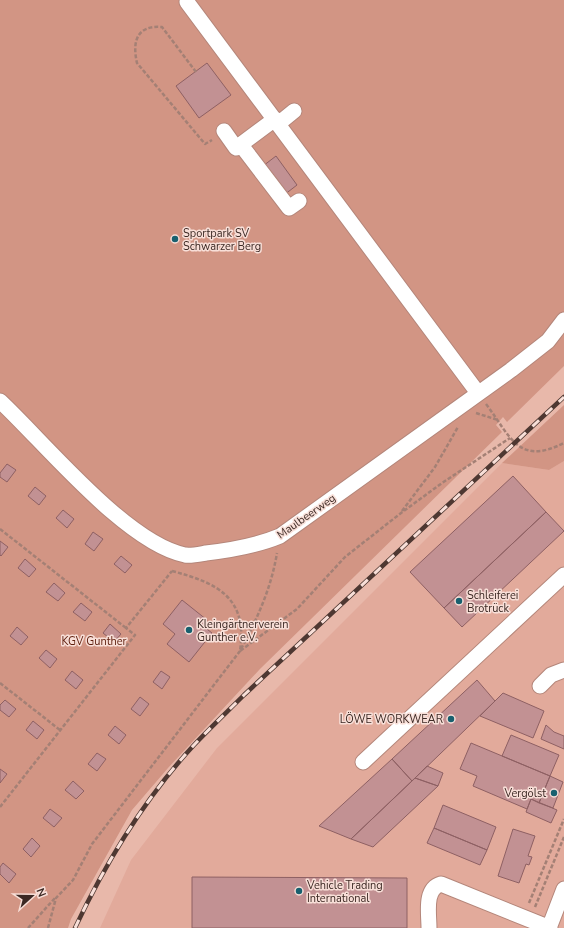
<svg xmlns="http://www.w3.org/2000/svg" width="564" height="928" font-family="'Nunito Sans',sans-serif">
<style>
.built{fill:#e2aa9b}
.green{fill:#d29584}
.building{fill:#c29193;stroke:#8e6063}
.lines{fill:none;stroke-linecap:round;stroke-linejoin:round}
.minor-casing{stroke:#b4867a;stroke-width:17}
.path{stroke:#a48075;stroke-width:2.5;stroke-dasharray:4 2;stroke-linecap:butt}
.minor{stroke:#fff;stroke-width:15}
.rail-casing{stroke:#4e3832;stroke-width:4.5}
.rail{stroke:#f8dfd8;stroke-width:3;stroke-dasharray:9;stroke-linecap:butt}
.poi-dot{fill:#18606f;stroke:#f8dfd8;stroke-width:1.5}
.labels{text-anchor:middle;stroke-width:3;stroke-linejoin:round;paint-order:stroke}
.poi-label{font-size:11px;fill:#3c2924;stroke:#f8dfd8;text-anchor:start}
.street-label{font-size:11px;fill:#3c2924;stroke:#f8dfd8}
.park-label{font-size:11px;fill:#5e1e0d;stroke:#f8dfd8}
</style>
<rect width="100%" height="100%" fill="#e8b8aa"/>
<!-- built -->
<path class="built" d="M564,461V928H100L131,860L217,748L502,463L549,470Z"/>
<!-- green -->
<path class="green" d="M0,0H564V366L507,422L503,417L496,425L502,432L260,669L168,768L132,810L71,919L68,928H0Z
M564,405V461L549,470L502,463Z"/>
<!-- building -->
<path class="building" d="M207,63L231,95L199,118L176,86Z
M276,156L297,185L284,195L263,166Z
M7,464L16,470L7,482L0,477V473Z
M513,476L546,512L444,608L410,572Z
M35,487L46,496L39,505L28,496Z
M63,510L74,519L67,528L56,518Z
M546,512L564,531L462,627L444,608Z
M93,532L103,539L94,551L85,544Z
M0,541L8,547L1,556L0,555Z
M121,556L132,565L125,573L114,564Z
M25,559L36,569L29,577L18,568Z
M54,583L65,593L58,601L46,592Z
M182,600L207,620L203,626L212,633L189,662L167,644L175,634L163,624Z
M81,603L92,612L85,621L73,612Z
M110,624L121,634L114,642L103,633Z
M17,627L28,637L21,645L10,636Z
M46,650L57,659L50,668L39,658Z
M72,671L83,680L76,689L65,680Z
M161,671L170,677L162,689L153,682Z
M477,680L495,701L412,781L392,759Z
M503,693L544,711L533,738L480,716Z
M140,697L149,704L140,716L131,709Z
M5,700L16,709L9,717L0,710V705Z
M33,721L44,730L37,739L26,730Z
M546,725L554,732L564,736V749L541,739Z
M115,726L126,735L119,744L108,735Z
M511,735L559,755L550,776L502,756Z
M471,743L550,776L539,803L531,799L527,809L473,786L477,776L460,769Z
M97,753L106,759L97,771L88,764Z
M392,759L412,781L351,839L319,826Z
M427,766L443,773L438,786L415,778Z
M0,769L7,774L0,783Z
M550,776L563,782L553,808L539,803Z
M415,778L438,786L373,847L351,839Z
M73,781L84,791L76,799L65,790Z
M531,799L557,810L551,823L526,812Z
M443,805L496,827L487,850L434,828Z
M50,809L62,818L54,827L43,818Z
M434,828L487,850L480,865L427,843Z
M513,829L535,836L528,856L532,857L529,865L526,864L519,883L498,876Z
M32,838L40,846L31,857L23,849Z
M3,863L16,874L9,883L0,874V867Z
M192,877L407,878V928H192Z"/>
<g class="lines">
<!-- minor casing -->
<g class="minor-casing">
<path id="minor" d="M187,2L478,393
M278,124L294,111
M224,131L236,148L275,119
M241,145L289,208L299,201
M0,401C45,443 126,543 185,555C191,556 200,554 206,553C232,550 256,546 280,536L511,370L548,341L564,320
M540,686L551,675L564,670
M363,762L564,575
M429,928C429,913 424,889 441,884L550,928
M549,928L564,889"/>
</g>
<!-- path -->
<path class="path" d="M196,72L162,27C137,25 132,41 137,63L205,144L212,140
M486,404C511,437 518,466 564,443
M476,413L498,420
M402,511L435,467L458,427
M0,529L126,628
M172,571C217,583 248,597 240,651L297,609L345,557L401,513L442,483L510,438
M0,683L60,730
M0,807L135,635L126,628L172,571
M529,903L564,819
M535,907L564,837
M28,928L55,898
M48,928L56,898L73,880L92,844L240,651C257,619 271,589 277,553"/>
<!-- minor -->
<use href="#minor" class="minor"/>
<!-- rail casing -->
<g class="rail-casing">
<path id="rail" d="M75,928C106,862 145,798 194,745C210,728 227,712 244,695L564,397"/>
</g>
<!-- rail -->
<use href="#rail" class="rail"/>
</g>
<!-- markers -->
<g class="poi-dot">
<circle cx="175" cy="239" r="4"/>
<circle cx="459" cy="601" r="4"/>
<circle cx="189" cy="630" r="4"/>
<circle cx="451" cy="719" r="4"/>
<circle cx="554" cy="793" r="4"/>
<circle cx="299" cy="891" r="4"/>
</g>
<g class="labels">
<!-- poi labels -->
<g class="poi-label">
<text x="183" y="237">Sportpark SV<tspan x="183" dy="13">Schwarzer Berg</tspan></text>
<text x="467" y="599">Schleiferei<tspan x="467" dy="13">Brotrück</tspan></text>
<text x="197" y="628">Kleingärtnerverein<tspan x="197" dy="13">Gunther e.V.</tspan></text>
<text x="443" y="723" text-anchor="end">LÖWE WORKWEAR</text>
<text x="546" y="797" text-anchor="end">Vergölst</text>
<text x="307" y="889">Vehicle Trading<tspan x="307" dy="13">International</tspan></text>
</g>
<!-- street labels -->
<g class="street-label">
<text transform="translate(306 516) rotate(-35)" y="4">Maulbeerweg</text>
</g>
<!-- park labels -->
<g class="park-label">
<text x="94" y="645">KGV Gunther</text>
</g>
</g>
<!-- north arrow -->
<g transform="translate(32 896) rotate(69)" stroke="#f8dfd8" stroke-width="3" paint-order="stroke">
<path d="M0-3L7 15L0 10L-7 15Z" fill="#3c2924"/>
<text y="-6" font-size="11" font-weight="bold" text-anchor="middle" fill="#3c2924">N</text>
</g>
</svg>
